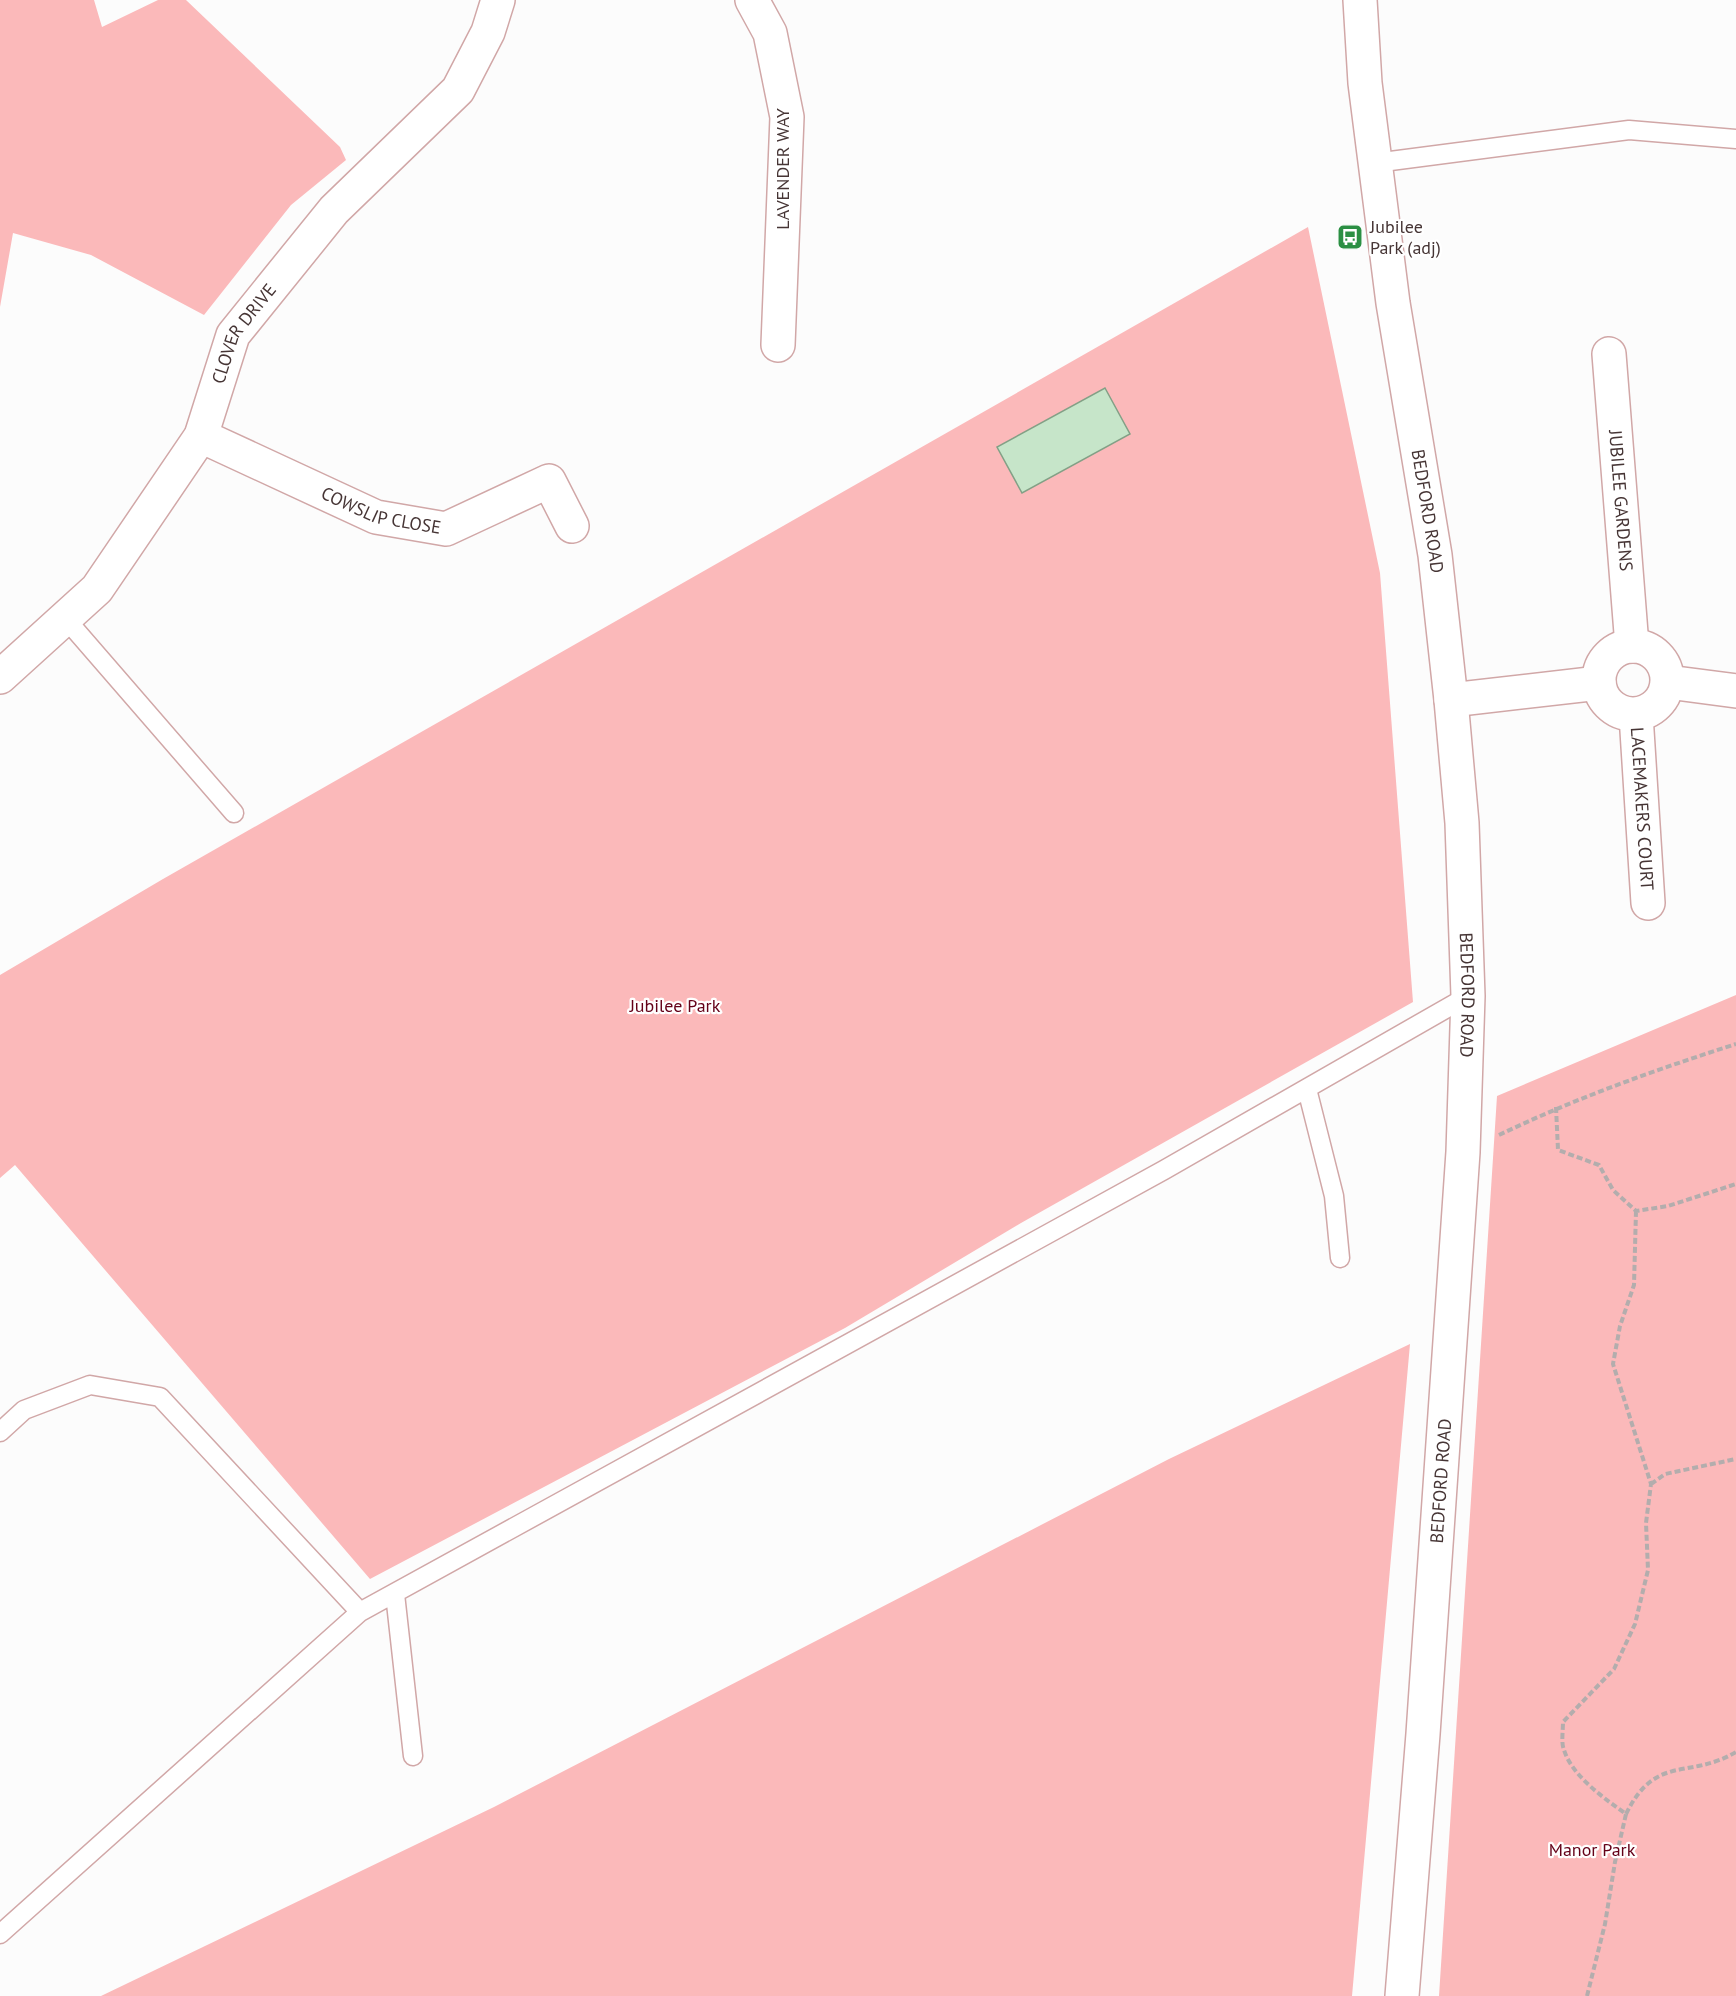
<svg xmlns="http://www.w3.org/2000/svg" width="1736" height="1996" viewBox="0 0 1736 1996" font-family="'PT Sans',sans-serif">
<rect width="100%" height="100%" fill="#fcfcfc"/>
<!-- green -->
<path fill="#fbb9ba" d="M0,0H94L102,27L158,0H186L340,147L346,160L291,205L204,315L91,255L13,233L0,307Z
M1308,227L1380,573L1413,1002L1021,1223L845,1328L370,1579L15,1165L0,1178V975L163,879Z
M1736,995V1996H1439L1497,1096Z
M1410,1344L1352,1996H101L494,1807L1169,1459Z"/>
<!-- building -->
<path fill="#c6e5c9" stroke="#83a086" stroke-width="1.5" d="M1105,388L1130,434L1022,493L997,447Z"/>
<g fill="none" stroke-linecap="round" stroke-linejoin="round">
<!-- service casing -->
<g stroke="#d1a7a7" stroke-width="21">
<path id="service" d="M1375,163L1629,130L1736,139
M65,618L234,813
M1307,1089L1334,1196L1340,1258
M0,1432L24,1410L90,1385L160,1397L360,1612
M395,1594L413,1756
M0,1934L360,1612L1164,1170L1468,996"/>
</g>
<!-- minor casing -->
<g stroke="#d1a7a7" stroke-width="36">
<g id="minor">
<path d="M752,0L770,33L787,117L778,345"/>
<path id="s1" d="M1609,354L1632,646"/>
<path id="s2" d="M201,436L376,517L446,529L549,481L572,526"/>
<circle cx="1633" cy="680" r="34"/>
<path id="s3" d="M0,677L97,589L201,436L233,335L334,210L458,90L488,32L498,0"/>
<path d="M1668,682L1736,691"/>
<path d="M1451,700L1599,683"/>
<path id="s4" d="M1636,715L1648,903"/>
</g>
</g>
<!-- primary casing -->
<g stroke="#d1a7a7" stroke-width="36">
<g id="primary">
<path id="s5" d="M1360,0L1365,83L1393,303L1435,555L1451,700L1462,823L1468,996L1463,1152L1423,1734L1402,1996"/>
</g>
</g>
<!-- path -->
<path stroke="#b3adad" stroke-width="4" stroke-dasharray="6 3" stroke-linecap="butt" d="M1556,1107L1558,1150L1599,1165L1613,1190L1636,1211L1668,1206L1736,1184
M1499,1135C1576,1098 1655,1070 1736,1044
M1651,1484L1665,1474L1736,1459
M1626,1814C1656,1753 1689,1780 1736,1752
M1587,1996L1605,1924L1615,1862L1626,1814C1605,1799 1572,1776 1564,1750C1561,1743 1563,1731 1563,1722L1614,1669L1635,1624L1648,1570L1646,1523L1651,1484L1613,1364L1620,1326L1634,1285L1636,1211"/>
<!-- service -->
<use href="#service" stroke="#fff" stroke-width="18"/>
<!-- minor -->
<use href="#minor" stroke="#fff" stroke-width="33"/>
<!-- primary -->
<use href="#primary" stroke="#fff" stroke-width="33"/>
</g>
<!-- icons -->
<defs>
<g id="bus-square" transform="scale(1.35)"><rect x="-9" y="-9" width="18" height="18" rx="4" fill="#2b8f43" stroke="#fff"/><path d="M-5-6H5V4H4V6H2V4H-2V6H-4V4H-5ZM-3.5-4V0h7V-4ZM-3.5 1.2v1.5H-2V1.2ZM2 1.2v1.5H3.5V1.2Z" fill="#fff"/></g>
</defs>
<g fill-rule="evenodd">
<use href="#bus-square" x="1350" y="237"/>
</g>
<g text-anchor="middle" stroke-width="4.5" stroke-linejoin="round" paint-order="stroke">
<!-- street labels -->
<g font-size="18" fill="#463535" stroke="#fff">
<text transform="translate(783 169) rotate(-90)" y="6">LAVENDER WAY</text>
<text dy="6" stroke="none"><textPath href="#s3" startOffset="428">CLOVER DRIVE</textPath></text>
<text dy="6" stroke="none"><textPath href="#s1" startOffset="147">JUBILEE GARDENS</textPath></text>
<text dy="6" stroke="none"><textPath href="#s2" startOffset="196">COWSLIP CLOSE</textPath></text>
<text dy="6" stroke="none"><textPath href="#s5" startOffset="516">BEDFORD ROAD</textPath></text>
<text dy="6" stroke="none"><textPath href="#s4" startOffset="94">LACEMAKERS COURT</textPath></text>
<text dy="6" stroke="none"><textPath href="#s5" startOffset="1002">BEDFORD ROAD</textPath></text>
<text transform="translate(1441 1481) rotate(-86)" y="6">BEDFORD ROAD</text>
</g>
<!-- poi labels -->
<g font-size="18" fill="#463535" stroke="#fff" text-anchor="start">
<text x="1370" y="233">Jubilee<tspan x="1370" dy="21">Park (adj)</tspan></text>
</g>
<!-- park labels -->
<g font-size="18" fill="#640118" stroke="#fff">
<text x="675" y="1012">Jubilee Park</text>
<text x="1592" y="1856">Manor Park</text>
</g>
</g>
</svg>
